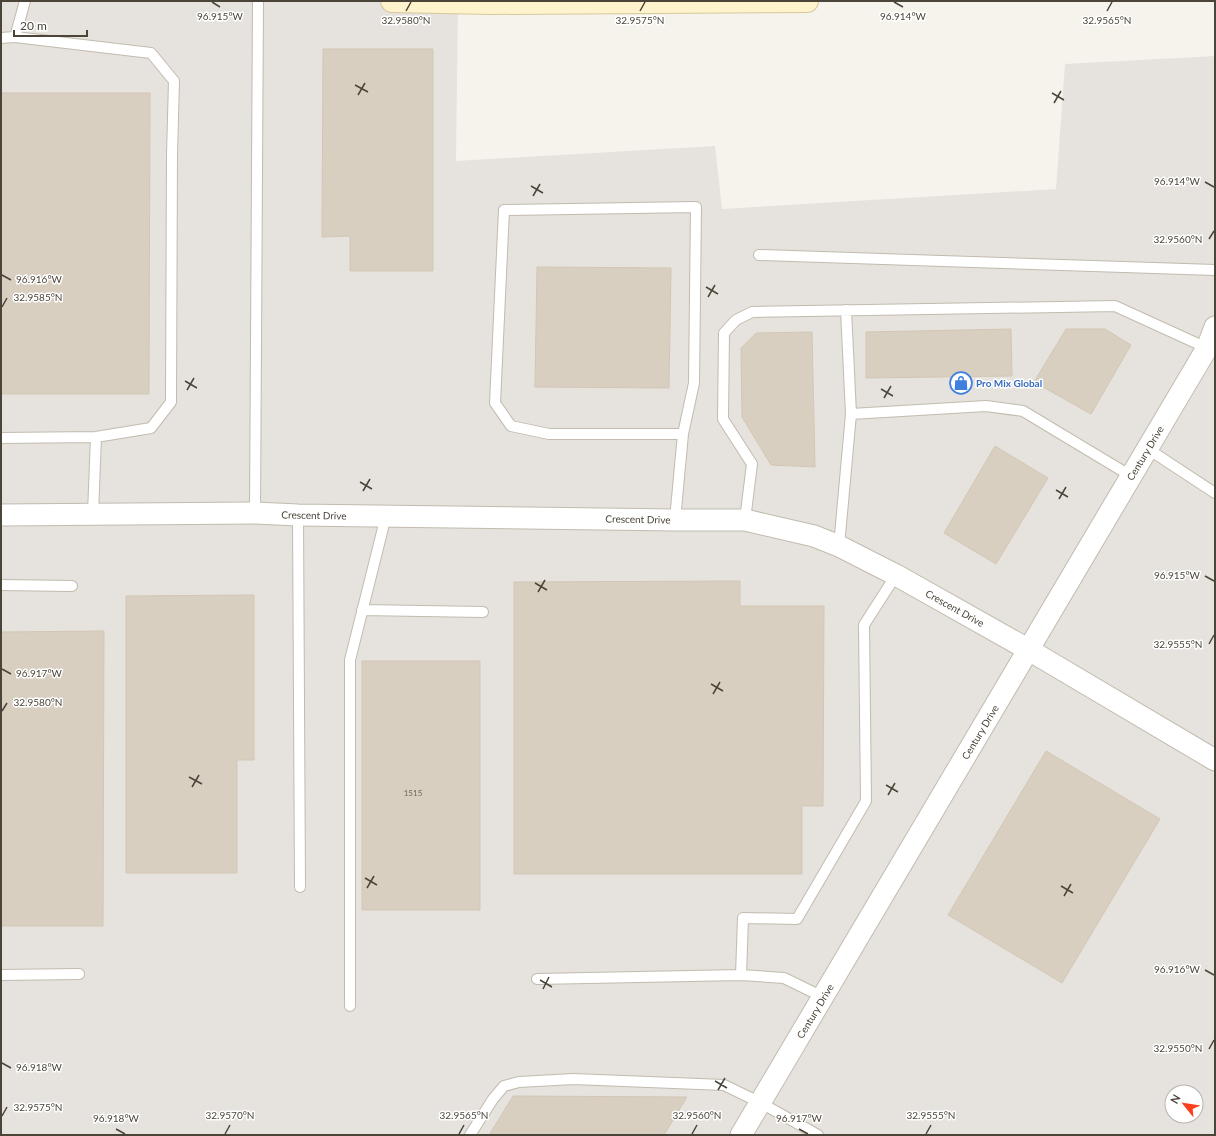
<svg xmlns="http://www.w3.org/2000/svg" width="1216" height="1136" viewBox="0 0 1216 1136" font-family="Lato,sans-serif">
<rect width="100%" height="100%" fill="#f6f3ec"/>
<!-- industrial -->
<path fill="#e6e2dd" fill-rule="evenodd" d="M1,1H458L456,161L715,146L722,209L1056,189L1065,64L1215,56V1135H1ZM1172,1092H1196V1116H1172Z"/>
<!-- building -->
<path fill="#d8cfc1" stroke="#d3c7b4" d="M323,49H433V271H350V236L322,237Z
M1,93H150L149,394H1Z
M537,267L671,268L669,388L535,387Z
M1011,329L1012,376L866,378V332Z
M1066,329H1105L1131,345L1091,414L1034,382Z
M812,332L815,467L771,465L742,417L741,348L756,333Z
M995,446L1048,478L996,564L944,533Z
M740,581V606H824L823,806H802V874H514V582Z
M254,595V760H237V873H126V596Z
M104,631L103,926H1V632Z
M362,661H480V910H362Z
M1046,751L1160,819L1062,983L948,915Z
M513,1096L687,1097L664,1135H489Z"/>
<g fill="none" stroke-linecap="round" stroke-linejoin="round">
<!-- lane casing -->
<g stroke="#c2bbae" stroke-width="12">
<path id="lane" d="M15,37L151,53L174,81L172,155L171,402L151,428L96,437
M1,38L15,37L25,1
M759,255L1215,270
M846,310L851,414
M1,438L96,437L93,514
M1148,449L1215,493
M255,513L258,1
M298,515L300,887
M675,520L683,434L694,383L696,207L504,210L495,403L511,426L549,434H683
M745,520L752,464L723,419L724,333L736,320L752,312L1115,306L1207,348
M839,546L851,414L986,406L1023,411L1131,476
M1,585L72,586
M362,610L483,612
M1,975L79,974
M537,979L741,975
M823,997L784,978L741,975L743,918L797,919L866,801L864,625L896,575
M350,1006V660L386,516
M470,1135L493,1099L504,1086L519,1082L573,1079L724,1085L761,1103L818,1135"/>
</g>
<!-- street casing -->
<g stroke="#c2bbae" stroke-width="23">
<path id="street" d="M1,515L255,513L298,515L675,520H745L814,536L839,546L896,575L1029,650L1215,760
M741,1135L1207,348L1215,327"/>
</g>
<!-- secondary casing -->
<g stroke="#d6c79b" stroke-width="24">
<path id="secondary" d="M392,1L490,3L807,1"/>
</g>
<!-- lane -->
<use href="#lane" stroke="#fff" stroke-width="10"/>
<!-- street -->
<use href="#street" stroke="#fff" stroke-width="21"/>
<!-- secondary -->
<use href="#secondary" stroke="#fff3cd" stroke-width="22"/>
</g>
<!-- ticks -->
<path fill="none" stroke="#4b4439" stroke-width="1.5" d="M212,2L220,7M894,2L903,7M406,11L411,2M640,11L645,2M1107,11L1112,2M355,85L368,92M1052,93L1064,100M358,95L365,83M1054,103L1061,91M1205,182L1214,187M531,186L543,193M533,196L540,184M1209,239L1214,231M2,275L11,280M706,287L718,294M708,297L715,285M2,307L7,298M185,381L197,388M881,389L893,396M187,390L194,378M884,398L891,386M360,482L372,489M1056,490L1068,497M363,491L370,479M1059,499L1066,487M1205,576L1214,581M535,583L547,590M538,592L545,580M1209,644L1214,635M2,669L11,674M711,684L723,691M713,694L720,682M2,711L7,703M189,777L202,784M886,785L898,792M192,787L199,775M888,795L895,783M365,878L377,885M1061,886L1073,893M367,888L374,876M1064,896L1071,884M1205,970L1214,975M540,980L552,987M543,989L549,977M1209,1049L1214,1040M2,1063L11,1068M715,1081L727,1088M718,1090L725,1078M2,1116L7,1107M116,1129L125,1134M799,1129L808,1134M225,1134L230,1125M459,1134L464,1125M692,1134L697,1125M926,1134L931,1125"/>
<!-- icons -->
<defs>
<g id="shop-ring" transform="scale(1.15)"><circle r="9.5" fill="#fff" stroke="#3f7fe0" stroke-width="1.5"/><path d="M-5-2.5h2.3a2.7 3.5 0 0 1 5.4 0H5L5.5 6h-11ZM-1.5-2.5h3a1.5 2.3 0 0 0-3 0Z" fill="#3f7fe0"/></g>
</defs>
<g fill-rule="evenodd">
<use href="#shop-ring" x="961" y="383"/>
</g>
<g text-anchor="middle" stroke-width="3" stroke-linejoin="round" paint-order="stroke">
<!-- number labels -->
<g font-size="8" fill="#6e675b">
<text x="413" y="796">1515</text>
</g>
<!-- shop labels -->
<g font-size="10" font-weight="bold" fill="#366cbe" stroke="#fff" text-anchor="start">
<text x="976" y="387">Pro Mix Global</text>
</g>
<!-- street labels -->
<g font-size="10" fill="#4b4439" stroke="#fff">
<text transform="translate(1145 453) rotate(-59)" y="4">Century Drive</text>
<text transform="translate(314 515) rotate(1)" y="4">Crescent Drive</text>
<text transform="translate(638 519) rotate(1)" y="4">Crescent Drive</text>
<text transform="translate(955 608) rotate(29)" y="4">Crescent Drive</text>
<text transform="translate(980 732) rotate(-59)" y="4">Century Drive</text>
<text transform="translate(815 1011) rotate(-59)" y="4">Century Drive</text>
</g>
</g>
<g font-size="10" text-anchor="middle" fill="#4b4439" stroke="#fff" stroke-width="3" stroke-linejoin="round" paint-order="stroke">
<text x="220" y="20">96.915°W</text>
<text x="903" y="20">96.914°W</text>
<text x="406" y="24">32.9580°N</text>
<text x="1107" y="24">32.9565°N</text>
<text x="640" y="24">32.9575°N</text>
<text x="1177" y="185">96.914°W</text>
<text x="1178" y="243">32.9560°N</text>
<text x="39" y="283">96.916°W</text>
<text x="38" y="301">32.9585°N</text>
<text x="1177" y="579">96.915°W</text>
<text x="1178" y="648">32.9555°N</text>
<text x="39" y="677">96.917°W</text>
<text x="38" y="706">32.9580°N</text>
<text x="1177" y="973">96.916°W</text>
<text x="1178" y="1052">32.9550°N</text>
<text x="39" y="1071">96.918°W</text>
<text x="38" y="1111">32.9575°N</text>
<text x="230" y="1119">32.9570°N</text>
<text x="464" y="1119">32.9565°N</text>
<text x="697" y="1119">32.9560°N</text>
<text x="931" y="1119">32.9555°N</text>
<text x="116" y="1122">96.918°W</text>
<text x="799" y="1122">96.917°W</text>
</g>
<!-- border -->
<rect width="1216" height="1136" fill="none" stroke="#4b4439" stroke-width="4"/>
<!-- north arrow -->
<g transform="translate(1184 1104) rotate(300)"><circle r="19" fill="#ffffff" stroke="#b7b4b0"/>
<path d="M0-3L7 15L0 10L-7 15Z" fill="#fc3f1d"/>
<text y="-6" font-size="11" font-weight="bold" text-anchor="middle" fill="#4b4439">N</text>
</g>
<!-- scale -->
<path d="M14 30v6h73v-6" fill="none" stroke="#4b4439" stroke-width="2"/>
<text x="20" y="30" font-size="12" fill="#4b4439" stroke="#ffffff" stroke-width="3" paint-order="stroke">20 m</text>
</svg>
